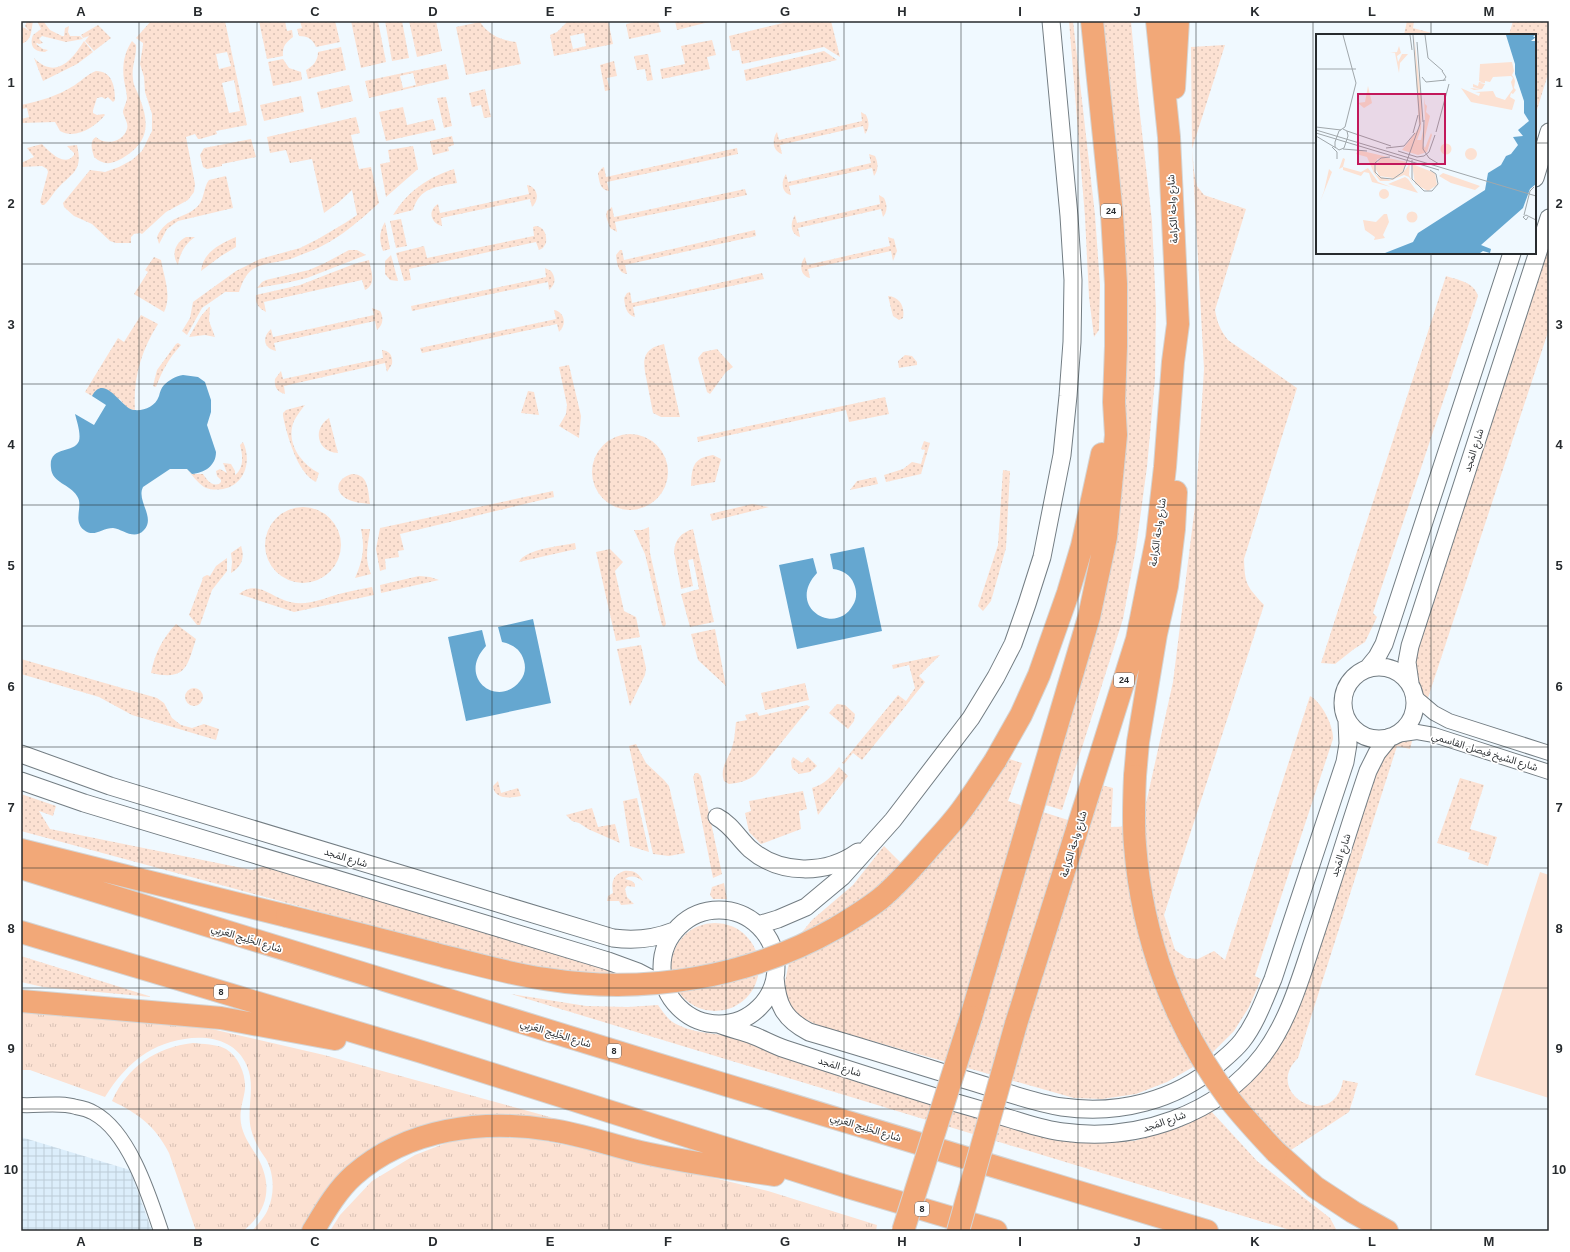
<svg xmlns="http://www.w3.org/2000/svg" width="1570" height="1252" viewBox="0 0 1570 1252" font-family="Arial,'Noto Sans Arabic',sans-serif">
<defs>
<pattern id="industrial-grid" width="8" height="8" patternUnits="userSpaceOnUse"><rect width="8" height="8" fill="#dceefb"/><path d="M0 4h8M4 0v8" fill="none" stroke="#bdccd7"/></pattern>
<pattern id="grass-dots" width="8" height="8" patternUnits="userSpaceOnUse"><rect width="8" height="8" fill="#fce1d2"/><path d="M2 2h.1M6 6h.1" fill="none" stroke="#d8c1b5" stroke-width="1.8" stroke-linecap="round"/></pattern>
<pattern id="park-tufts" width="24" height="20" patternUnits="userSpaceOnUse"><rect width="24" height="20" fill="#fce1d2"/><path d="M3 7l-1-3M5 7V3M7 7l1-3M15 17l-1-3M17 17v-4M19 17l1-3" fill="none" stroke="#d8c1b5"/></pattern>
</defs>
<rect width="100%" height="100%" fill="#f0f9ff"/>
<!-- industrial -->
<path fill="url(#industrial-grid)" d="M21,1137L130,1170L152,1231H21Z"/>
<!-- grass -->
<path fill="url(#grass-dots)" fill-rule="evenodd" d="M27,21H33C31,31 32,41 21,44V35L22,34L21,27L25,28L29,31L25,26Z
M37,21H43L50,30L62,36H64L65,28L69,26L68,32L70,36H80L83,39L66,42L42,36L39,39L43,43L39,44L37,43L36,44L43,49L48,50L45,52C34,52 29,46 33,35L41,29Z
M151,21H225L247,125L216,131L217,134L200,139H198L195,134L186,137L195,184L194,192L188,200L166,212L142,234L140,233L134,234L131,237V243H116L110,241L92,224L74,216L64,207L63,203L90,170L105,172L119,167L132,160L142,151L152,131V114L145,92L144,77L140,64L143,45V43L136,38ZM227,52L231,66L219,69L216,54ZM234,80L240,111L229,113L222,83Z
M259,21H285L287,31L292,30L293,37C286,42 282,47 283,56L267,59Z
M300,21H335L340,42L316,47C313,39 307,36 299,36L297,29L302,28Z
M351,21H378L386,62L361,68Z
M385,21H402L409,58L392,61Z
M409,21H436L442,51L417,57Z
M568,21H608L613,44L554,56L550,35L557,32ZM584,33L586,46L573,49L570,36Z
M640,21H658L661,32L629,39L626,24Z
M675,21H709V22L677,30Z
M791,21H831L840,57L824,47L742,64L739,50L732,51L729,36Z
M1069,21H1073L1074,30L1095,215L1100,285L1099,330L1094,337L1089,297L1085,217Z
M1101,21H1131L1137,88L1152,221L1156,308L1155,379L1147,467L1136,548L1123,619L1062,810L1039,803L1118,464Z
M1407,21H1414L1413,28L1439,35H1404Z
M1513,21H1549V71L1535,116V35H1509Z
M480,22C489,35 500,40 516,42L521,64L466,75L456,27Z
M98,25L111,38L94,51L85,41L89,36L83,38L81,35Z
M712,40L716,55L707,57L710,69L662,79L660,69L685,64L681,46Z
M84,41L93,52L77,64L43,81L34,58C56,80 72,60 84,41Z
M132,41L136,45C137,56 131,67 133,79C133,86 138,92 140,99C151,127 147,145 119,160C109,165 102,164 94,157C92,150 89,141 96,137C106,146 123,142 127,129C129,122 123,117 123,111C124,107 126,103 127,99C127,93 125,86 124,80C122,66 124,53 132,41Z
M1225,45L1192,149L1194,171L1197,186L1204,195L1246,209L1215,310C1217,322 1220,330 1228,340L1297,388L1244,559C1245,586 1247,586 1264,605L1164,915L1175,950L1187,958L1198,959L1214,951L1225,960L1310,696C1322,702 1334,727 1333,739L1255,976L1261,979L1249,1007L1234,1031L1205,1060L1167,1082L1136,1094L1102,1099L1074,1098L819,1026L797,1015L786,1000L785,982L793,943L812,920L853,885L884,846L916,878L1006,758L1022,763L1008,801L1087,826L1101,785L1113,788L1111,827L1141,826L1173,682L1196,498L1204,369L1192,149L1191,47Z
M341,47L346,70L308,79L306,70C313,66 318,61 318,52Z
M824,51L837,60L746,81L744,70Z
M648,54L653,80L647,81L645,69L637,70L634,56Z
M283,59L289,68L301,72L302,80L273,86L268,62Z
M614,61L617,76L607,78L610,90L605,91L600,65Z
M446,64L449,79L369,98L365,81ZM413,73L416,85L403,88L400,76Z
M96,71C112,71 115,86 115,100L113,102L108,97L105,99L102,97L97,98L93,110V113L97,115L104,114L105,115C96,126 76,140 60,131L55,122L21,123V119L29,117L27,108L21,109V105C40,101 58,96 75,85C82,80 88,74 96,71Z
M349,85L353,101L321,109L317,92Z
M485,89L491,117L484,118L481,105L472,107L469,93Z
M301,96L304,112L264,121L260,105Z
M446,97L452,126L444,128L437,98Z
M403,107L407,125L433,119L436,130L386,141L379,112Z
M861,112L866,115C869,121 870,128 865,134L863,126L780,145L782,154C772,151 772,139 777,132L779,140L862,121Z
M356,117L360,133L351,135L359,169L371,167L379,203C356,224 333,244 303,254C297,256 292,259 286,260C274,263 263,263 253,269C245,275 242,283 239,292H225L202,308L187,335L182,331L190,318L193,302L236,271L260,259L300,248L318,239L345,223L357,215L352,190L339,202L324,213L312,159L290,163L286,150L270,153L267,137Z
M452,136L454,145L448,147L449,151L433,155L430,141Z
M251,139L256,157L222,164V166L207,169L203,167L200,155L204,148Z
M42,144C49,151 64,168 74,155V153L67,146L77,145C83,171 73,172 58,188C53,193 50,200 44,205H42L40,202L48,172L47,169L42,166L21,167V163L34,157L27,148Z
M413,146L418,169L386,197L380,164L390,162L388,150Z
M737,148L738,154L607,182L609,191C600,190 599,181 598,173L602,168L604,167L606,177Z
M869,154L875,156C878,163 879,169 874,176L872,168L789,186L791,195C781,193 781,181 786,174L788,182L871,163Z
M454,169L457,183C436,187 420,187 413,210L393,215C408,191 427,178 454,169Z
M226,176L233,208L178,221L167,229L159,244L157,237C166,216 185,219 198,206C205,198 203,188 209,180Z
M527,185C538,187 540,200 532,207L530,199L441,218L442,226C431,223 427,211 438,204L440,213L529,194Z
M745,189L747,195L615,222L617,232L610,228L606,216L607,211L612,207L614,217Z
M879,195L884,198C887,204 888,211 883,217L881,209L798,228L800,237C790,234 790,223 795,215L797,223L880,204Z
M401,219L407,246L396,248L390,221Z
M385,222L390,249L383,251C379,240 379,232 385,222Z
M536,226C544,227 547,234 546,243L543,248L539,250L536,242L409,269L411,280L404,281L396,253L424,246L427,258L534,236L533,227Z
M755,230L756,236L625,265L627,274C618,273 617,264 616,255L620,250H622L624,260Z
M1549,236V329L1425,707C1409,703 1408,699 1405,683Z
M186,237H195C185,244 180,253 178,265C171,254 175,243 186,237Z
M236,237V247L221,256L201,271C203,252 220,244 236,237Z
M888,237L894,239L897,251L893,261L891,251L808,269L810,278C800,276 799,264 805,257L807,265L890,246Z
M349,250H357L366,255L307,278L286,283L257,288L262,282L266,280L309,270L325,263Z
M391,255L398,281L390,280L385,274V261Z
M154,257L161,260C164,277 172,296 164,312L134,294L148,272L145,270Z
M369,260C371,271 377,284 365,290L362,280L264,302L266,312C258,308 255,303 256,295L300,285L354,264Z
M545,268L551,271C556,278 556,284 549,290L548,282L412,311L411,306L546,277Z
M762,273L764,279L633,307L635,317C626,315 625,306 624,298L627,293L630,292L632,303Z
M1446,276C1458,280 1474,282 1478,296L1373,613L1377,617L1365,642L1354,649L1335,664L1321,663Z
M888,296C900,297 905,307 903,318L899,320L893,316Z
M209,307H210L209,321L215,337L205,335L189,337L201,316Z
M372,308L380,311C384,318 383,325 377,330L375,321L274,343L276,351C263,348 262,337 271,329L273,337L374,315Z
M554,310C565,312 567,325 559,332L557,324L422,353L420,348L556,319Z
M141,315L158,324C141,351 133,378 135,410C128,410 124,405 120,399L94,394L92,396L85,392L118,338L124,342Z
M178,343L181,345C169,358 162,371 156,387L153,386L157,370L176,344Z
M664,344L680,417H661L653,413C651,403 649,392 647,382C643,363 640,349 664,344Z
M717,349L733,367L726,372L710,394L707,392L698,358L703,352Z
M382,350C390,351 393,356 392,364L387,372L385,363L284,386L285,394C277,392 274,387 275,379L281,371L283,379L383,358Z
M905,355L912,356L917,362V365L899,368L898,361Z
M569,365L581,416L579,438L559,426L566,414L567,405L559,367Z
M528,391L534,392L539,415L521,413Z
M885,397L889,414L849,422L846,410L698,442L697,437Z
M305,405C301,410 297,415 294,421C285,442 301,464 319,473L316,482C297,473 287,435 283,416V413L286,410Z
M329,418L338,453C317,452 312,429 329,418Z
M592 472a38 38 0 1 1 76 0a38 38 0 1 1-76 0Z
M924,441L930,443L921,474L886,482L884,475L903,469L912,462L921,464L925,450L921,449Z
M243,442C252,461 245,485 223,489C216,490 210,490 204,487C197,482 192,475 187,469L192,474H203C207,480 211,486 219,484L221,482V480L217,476L216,471L220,469L227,473L223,463L231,464L235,471V475C244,468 243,456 240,445Z
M713,455L721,459L715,482L691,486C692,468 692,458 713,455Z
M1003,470L1010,471L1006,548L991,601L983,611L978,606L998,545Z
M352,474C369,474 368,491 370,504C362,503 355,503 347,499C333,491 337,478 352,474Z
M876,477L878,484L850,490L857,481Z
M553,491L554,497L400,534L404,550L398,551L399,557L385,559L386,569L380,571L376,549L380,528Z
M752,504L769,507L712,521L710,514Z
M265 545a38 38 0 1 1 76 0a38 38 0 1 1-76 0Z
M649,527L650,553L666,624L664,627L662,625L645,554L634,530H642Z
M361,529H370C368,545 364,559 371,574L355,578C363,560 365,548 361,529Z
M693,529L714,622L690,627L681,594L699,589L693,559L688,560L693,586L681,589L674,552C675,539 681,533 693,529Z
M575,543L576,549L519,562C525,549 561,546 575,543Z
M241,546C245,558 242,566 231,573L232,562L231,553Z
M610,549L623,562L615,571L624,611L636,617L640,637L616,641L596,552Z
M227,558V571L212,590L201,622L200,625H197L189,615L202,581L203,577L207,575L210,576L216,566Z
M419,576L430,577L439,580L381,593L380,585Z
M372,587L374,595L294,612L239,594C258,579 271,598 290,602C308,606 322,599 339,594C350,591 361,589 372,587Z
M176,624L196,639C187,667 186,681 151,673C155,653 162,639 176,624Z
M715,629L726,686L698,660L691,634Z
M641,645L646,668L645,675L630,706L617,649Z
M940,655L919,676L925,682L862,760L853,753L844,764L842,763L898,695L906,701L915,688L909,665L893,669L892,665Z
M21,659L157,698L164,703L172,718L181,725L192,728L204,724L219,729L216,740L132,715L99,697L21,674Z
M805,683L809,700L765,710L761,693Z
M185 697a9 9 0 1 1 18 0a9 9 0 1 1-18 0Z
M837,704L845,705L855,714L854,721L848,729L829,713Z
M807,705L810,707L756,774C748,781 739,783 729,784L724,781C719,767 730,757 733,744C735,737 735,729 736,722L747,720L745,715L757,712L759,716Z
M1408,736L1412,741L1410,749L1397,746L1298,1058C1261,1094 1334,1133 1343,1080L1358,1083L1349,1112L1291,1150L1271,1134L1234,1095L1255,1074L1374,766L1396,739Z
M636,744L646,763L664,780L669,786L685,853L669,856L653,854L629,746Z
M793,757L802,763L808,757L817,766L810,772L799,774L792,768L791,761Z
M839,767L848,776L818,815L812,788C825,784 831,777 839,767Z
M695,773H698L701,776L722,874L713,878L693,777Z
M1460,778L1484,785L1470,829L1497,837L1488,866L1468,859L1470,853L1437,843Z
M498,781L501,793L518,788L521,796C511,798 494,800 493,786Z
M803,791L807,809L799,811L801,829L761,844L749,832L745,813L751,811L749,801Z
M21,794L56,806L53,816L39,811L50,829L252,870L264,866L600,966L623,977L532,969L21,831Z
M637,798L649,852L630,846L623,801Z
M592,808L598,827L615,824L620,843L588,829L579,823L572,821L566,815Z
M624,871C633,870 639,873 643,881C637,877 631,874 625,879L632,881L635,884V887L627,886L625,889L627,897L634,904L621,905L619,901H607L608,896L613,893C611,882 613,875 624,871Z
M724,883L727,899H713L710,895L712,887Z
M671 967a44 44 0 1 1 88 0a44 44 0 1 1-88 0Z
M21,956L152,997L43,987L21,982Z
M511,994L586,1006L628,1007L658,1005C661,1009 664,1014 668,1018C679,1030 709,1034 725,1035L1032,1132L1089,1143L1134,1141L1183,1126L1211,1111L1257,1161L1330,1218L1337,1231H1293Z"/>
<!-- park -->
<path fill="url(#park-tufts)" d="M21,1011L190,1024L324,1055L717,1163L475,1117L321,1197L301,1231H252C258,1224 265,1217 268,1209C275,1194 274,1173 266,1159C259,1149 254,1141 251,1129C246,1109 256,1087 247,1066C231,1027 176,1034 146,1053C129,1064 116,1079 105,1097L30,1070H21Z
M193,1043C203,1044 216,1044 226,1049C239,1057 246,1075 245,1089C243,1104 238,1112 242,1128C245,1139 252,1148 258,1158C273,1186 268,1211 243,1231H196L169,1153C155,1126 139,1114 112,1101C127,1067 156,1047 193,1043Z
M496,1137L534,1139L618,1155L768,1191L877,1225L876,1231H330L340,1215L372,1181L415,1155L454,1140Z"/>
<!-- garden -->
<path fill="#fce1d2" d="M1540,872L1549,875V1098L1475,1075Z"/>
<!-- water -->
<path fill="#65a7d0" d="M183,375L198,377L205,382L211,400V412L207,425L216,452C216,466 204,473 192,474L187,469H170L143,487C136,501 156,517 144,530C134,541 123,529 113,528C102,528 94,538 84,530C72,520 84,506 77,496C70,484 52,483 51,468C48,445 74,454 79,441C81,433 77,422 75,414L94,425L106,405L92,396C105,372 122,410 134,410C144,411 155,407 159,396C160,392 161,388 164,385C169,380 176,376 183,375Z
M864,547L882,631L797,649L779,565L813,558L817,573C785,607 836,637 853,605C857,599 857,591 854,584C851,575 842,570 833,569L830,554Z
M533,619L551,703L466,721L448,637L482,630L486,646C456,678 498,709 520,681C525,675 526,668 524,661C521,649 512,644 502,642L498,627Z"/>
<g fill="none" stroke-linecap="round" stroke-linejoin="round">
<!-- minor casing -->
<g stroke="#737d83" stroke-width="16">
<path id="minor" d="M1415,697L1434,713L1449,721L1549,753
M1396,735L1417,732L1434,735L1549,772
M21,1105C38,1106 61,1102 76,1107C82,1108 89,1110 94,1113C129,1132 149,1195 161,1231"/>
</g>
<!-- tertiary casing -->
<g stroke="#737d83" stroke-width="19">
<path id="tertiary" d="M1535,178L1549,132
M1343 703a36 36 0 1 1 72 0a36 36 0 1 1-72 0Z
M1368,668L1377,657L1384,644L1512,253
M1410,683L1407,662L1410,646L1549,218
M21,754L110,786L613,938C635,941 654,939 674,931
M21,781L84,803L608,961L638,972L661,984
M717,817C732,825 738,838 750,849C780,875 826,875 858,852
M662 967a57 57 0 1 1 114 0a57 57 0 1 1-114 0Z
M758,925L778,919L806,907L842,877L893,820L971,718L996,677L1013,644L1027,604L1042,557L1062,455L1068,396L1072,342L1073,280L1069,216L1051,21
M775,977C777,1005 784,1019 809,1032C861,1047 912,1063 963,1079C995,1088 1029,1102 1062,1107C1118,1115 1175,1101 1218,1064C1226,1057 1235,1050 1242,1041C1256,1023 1264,1000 1273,979L1345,762L1348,744L1347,721
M718,1024C729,1028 740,1031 752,1035C763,1039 773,1045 785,1049C837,1066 890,1083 942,1099C965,1105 988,1112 1011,1119C1028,1124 1045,1130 1063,1132C1137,1142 1217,1115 1263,1055C1288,1022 1300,980 1313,941C1332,884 1349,827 1368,771L1377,753L1390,737"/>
</g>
<!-- trunk casing -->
<g stroke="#d4d5d5" stroke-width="24">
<path id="trunk" d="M1174,88L1178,21
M995,761L1021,715L1039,675L1068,593L1082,546L1102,454
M1135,776L1138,742L1156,634L1167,586L1174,529L1176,492
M21,850L287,916
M21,868L647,1061L1207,1231
M21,932L422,1052L848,1187L996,1231
M21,1001L221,1018L335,1039
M971,1017L1089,617L1106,537L1116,435L1114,402L1116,346V284L1112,215L1092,21
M1016,1024L1137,639L1157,538L1165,467L1173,362L1178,324L1169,137L1157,21
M1276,1152L1315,1187L1353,1212L1387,1231
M313,1231C325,1211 337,1190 354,1175C408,1128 483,1119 551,1130C581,1134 610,1145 640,1152C684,1162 729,1168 774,1175"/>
</g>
<!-- minor -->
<use href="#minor" stroke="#fff" stroke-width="14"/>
<!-- tertiary -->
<use href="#tertiary" stroke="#fff" stroke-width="17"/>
<!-- trunk -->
<use href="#trunk" stroke="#f2a878" stroke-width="22"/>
<!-- trunk-bridge casing -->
<g stroke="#d4d5d5" stroke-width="24" stroke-linecap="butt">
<path id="trunk-bridge" d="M1135,776C1134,799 1133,822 1135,845C1142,937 1174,1026 1230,1100C1244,1118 1260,1135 1276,1152
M287,916C339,929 391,942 443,956C476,964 510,974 545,979C644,995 748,978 836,928C851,919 866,910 880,899C896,886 911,869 925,853C937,839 950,826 961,811C973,795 984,777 995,761
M903,1231L971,1017
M958,1231L1016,1024"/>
</g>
<!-- trunk-bridge -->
<use href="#trunk-bridge" stroke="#f2a878" stroke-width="22"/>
</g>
<!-- grid -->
<path fill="none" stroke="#272b2e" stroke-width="1" stroke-opacity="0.55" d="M139,21V1231M257,21V1231M374,21V1231M492,21V1231M609,21V1231M726,21V1231M844,21V1231M961,21V1231M1078,21V1231M1196,21V1231M1313,21V1231M1431,21V35M21,143H1317M1535,143H1549M1431,253V1231M21,264H1549M21,384H1549M21,505H1549M21,626H1549M21,747H1549M21,868H1549M21,988H1549M21,1109H1549"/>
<g text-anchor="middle" stroke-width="3.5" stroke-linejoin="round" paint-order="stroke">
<!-- shield labels -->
<g fill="#fff" stroke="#686b6d" stroke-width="1">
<rect x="1101" y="204" width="20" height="14" rx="3"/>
<rect x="1114" y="673" width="20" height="14" rx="3"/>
<rect x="214" y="985" width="14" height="14" rx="3"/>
<rect x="607" y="1044" width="14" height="14" rx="3"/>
<rect x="915" y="1202" width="14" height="14" rx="3"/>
</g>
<g font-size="9" font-weight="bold" fill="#272b2e">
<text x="1111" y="214">24</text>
<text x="1124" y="683">24</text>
<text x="221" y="995">8</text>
<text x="614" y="1054">8</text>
<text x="922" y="1212">8</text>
</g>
<!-- street labels -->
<g font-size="10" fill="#272b2e" stroke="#fff">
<text transform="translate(1172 209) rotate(-93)" y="4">شارع واحة الكرامة</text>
<text transform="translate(1473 450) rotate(-72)" y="4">شارع المَجد</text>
<text transform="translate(1157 532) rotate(-82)" y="4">شارع واحة الكرامة</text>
<text transform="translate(1485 751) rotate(17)" y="4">شارع الشيخ فيصل القاسمي</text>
<text transform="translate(1073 844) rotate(-73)" y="4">شارع واحة الكرامة</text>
<text transform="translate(1340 855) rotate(-72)" y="4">شارع المَجد</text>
<text transform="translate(346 857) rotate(17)" y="4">شارع المَجد</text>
<text transform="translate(247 938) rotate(17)" y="4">شارع الخَلِيج العَربِي</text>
<text transform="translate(556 1033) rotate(17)" y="4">شارع الخَلِيج العَربِي</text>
<text transform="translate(840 1066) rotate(18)" y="4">شارع المَجد</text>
<text transform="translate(1164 1121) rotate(-19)" y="4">شارع المَجد</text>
<text transform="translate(866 1127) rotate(17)" y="4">شارع الخَلِيج العَربِي</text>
</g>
</g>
<!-- overview -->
<g transform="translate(1316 34)">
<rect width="220" height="220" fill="#f0f9ff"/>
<path d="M98,1L106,72L105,95L101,106H105L109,88L108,63L109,70L111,72L110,78L114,82L107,111L109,114L115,99L116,101L111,118L102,121L86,116L103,94ZM83,12L85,19L81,22L82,28L86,20H92L84,29L83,39L79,19H74L81,18ZM196,28L198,37L196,41L198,44L199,47L198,54L200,56L197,60L195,59L194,63L199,66L196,76L155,68L145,54L163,62L164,59L159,58L177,57L180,63L189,66L197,55L195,48L197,44L195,42L177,43L174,48L169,47V49H164L169,50L166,55L158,56L154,54L164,55L157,53V50L162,52L163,48L168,49L163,47L164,30ZM52,52L56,69L48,74L42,69L49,68ZM13,135L16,138L4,168L8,157Z" fill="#fce1d2"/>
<path d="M27,124L29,125L27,133L45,138L52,134L62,148L75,153L56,148L53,139L48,138L45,142L27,136V133L23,135ZM127,139L164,152L159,156L135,149L123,142Z" fill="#fce1d2"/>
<path d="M42,116L72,123L61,125L60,141L74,146L89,136L94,129L93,141L98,151L93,143L88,141L73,147H64L58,139L51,123L40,120ZM65,124H72L91,128L87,137L77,144L63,142L59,132ZM96,130L119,139L121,151L112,157L99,150ZM89,143L92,145L102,159L72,150Z" fill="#fce1d2"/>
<path d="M124.5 115a5.5 5.5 0 1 1 11 0a5.5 5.5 0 1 1-11 0ZM149 120a6 6 0 1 1 12 0a6 6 0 1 1-12 0ZM63 160a5 5 0 1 1 10 0a5 5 0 1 1-10 0ZM90.5 183a5.5 5.5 0 1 1 11 0a5.5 5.5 0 1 1-11 0ZM68,180H71L73,188L67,201L69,204L58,206L59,203L49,196L47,186L60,188Z" fill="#fce1d2"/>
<path d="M190,1H219L217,3H220L215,7H220V150L214,155L207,174L165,211L175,215L174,219L167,217L164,219H69L97,208L102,199L169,156L172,139L185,131L190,122L195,120L202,111L197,103L207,102L202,96L213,87L208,79V67L199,40V30Z" fill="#65a7d0"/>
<path fill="none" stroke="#a0a7ab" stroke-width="1" d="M94,1L96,16M109,1L112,24L127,37M101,8L107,88M0,35H40M126,37L130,43L127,47M106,43L110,48L130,46M108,86L107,115L113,124L123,130M0,93L25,96M27,95L31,97L32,102L28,114L23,116L19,113V108L23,97L29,93L40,49L27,1M0,96L220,162M31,97L75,112M120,98L133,50M0,99L123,136M97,99L102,81M0,102L20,114M16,113L21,118V125M70,114L88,112L99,99M27,115L51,117M82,117L101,123L108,122L113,118L119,101M74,123L65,124L59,129V138L65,144L77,145L87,138L104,90L97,1M96,126V145L108,157H116L122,150L120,140L114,136M208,181L214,157L218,153M212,183L210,186L207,183L210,181L220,186"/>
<path fill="#c2185b" fill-opacity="0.15" stroke="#c2185b" stroke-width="2" d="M42,60H129V130H42Z"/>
<rect width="220" height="220" fill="none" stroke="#272b2e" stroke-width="2"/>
</g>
<!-- border -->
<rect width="1570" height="1252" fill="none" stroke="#ffffff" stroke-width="44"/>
<rect x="22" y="22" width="1526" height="1208" fill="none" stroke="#272b2e" stroke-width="1.5"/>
<g font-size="13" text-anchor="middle" font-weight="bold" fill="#272b2e">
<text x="81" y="16">A</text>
<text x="198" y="16">B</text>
<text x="315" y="16">C</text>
<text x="433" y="16">D</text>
<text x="550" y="16">E</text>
<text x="668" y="16">F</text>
<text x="785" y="16">G</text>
<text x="902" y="16">H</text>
<text x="1020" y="16">I</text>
<text x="1137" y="16">J</text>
<text x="1255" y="16">K</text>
<text x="1372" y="16">L</text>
<text x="1489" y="16">M</text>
<text x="11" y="87">1</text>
<text x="1559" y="87">1</text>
<text x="11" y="208">2</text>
<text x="1559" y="208">2</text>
<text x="11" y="329">3</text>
<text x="1559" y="329">3</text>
<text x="11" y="449">4</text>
<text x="1559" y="449">4</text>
<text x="11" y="570">5</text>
<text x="1559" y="570">5</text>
<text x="11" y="691">6</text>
<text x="1559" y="691">6</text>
<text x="11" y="812">7</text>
<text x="1559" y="812">7</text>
<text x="11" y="933">8</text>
<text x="1559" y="933">8</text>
<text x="11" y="1053">9</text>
<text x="1559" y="1053">9</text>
<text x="11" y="1174">10</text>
<text x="1559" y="1174">10</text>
<text x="81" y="1246">A</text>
<text x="198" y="1246">B</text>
<text x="315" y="1246">C</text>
<text x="433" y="1246">D</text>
<text x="550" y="1246">E</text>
<text x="668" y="1246">F</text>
<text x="785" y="1246">G</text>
<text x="902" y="1246">H</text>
<text x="1020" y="1246">I</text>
<text x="1137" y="1246">J</text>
<text x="1255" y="1246">K</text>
<text x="1372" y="1246">L</text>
<text x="1489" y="1246">M</text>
</g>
</svg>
